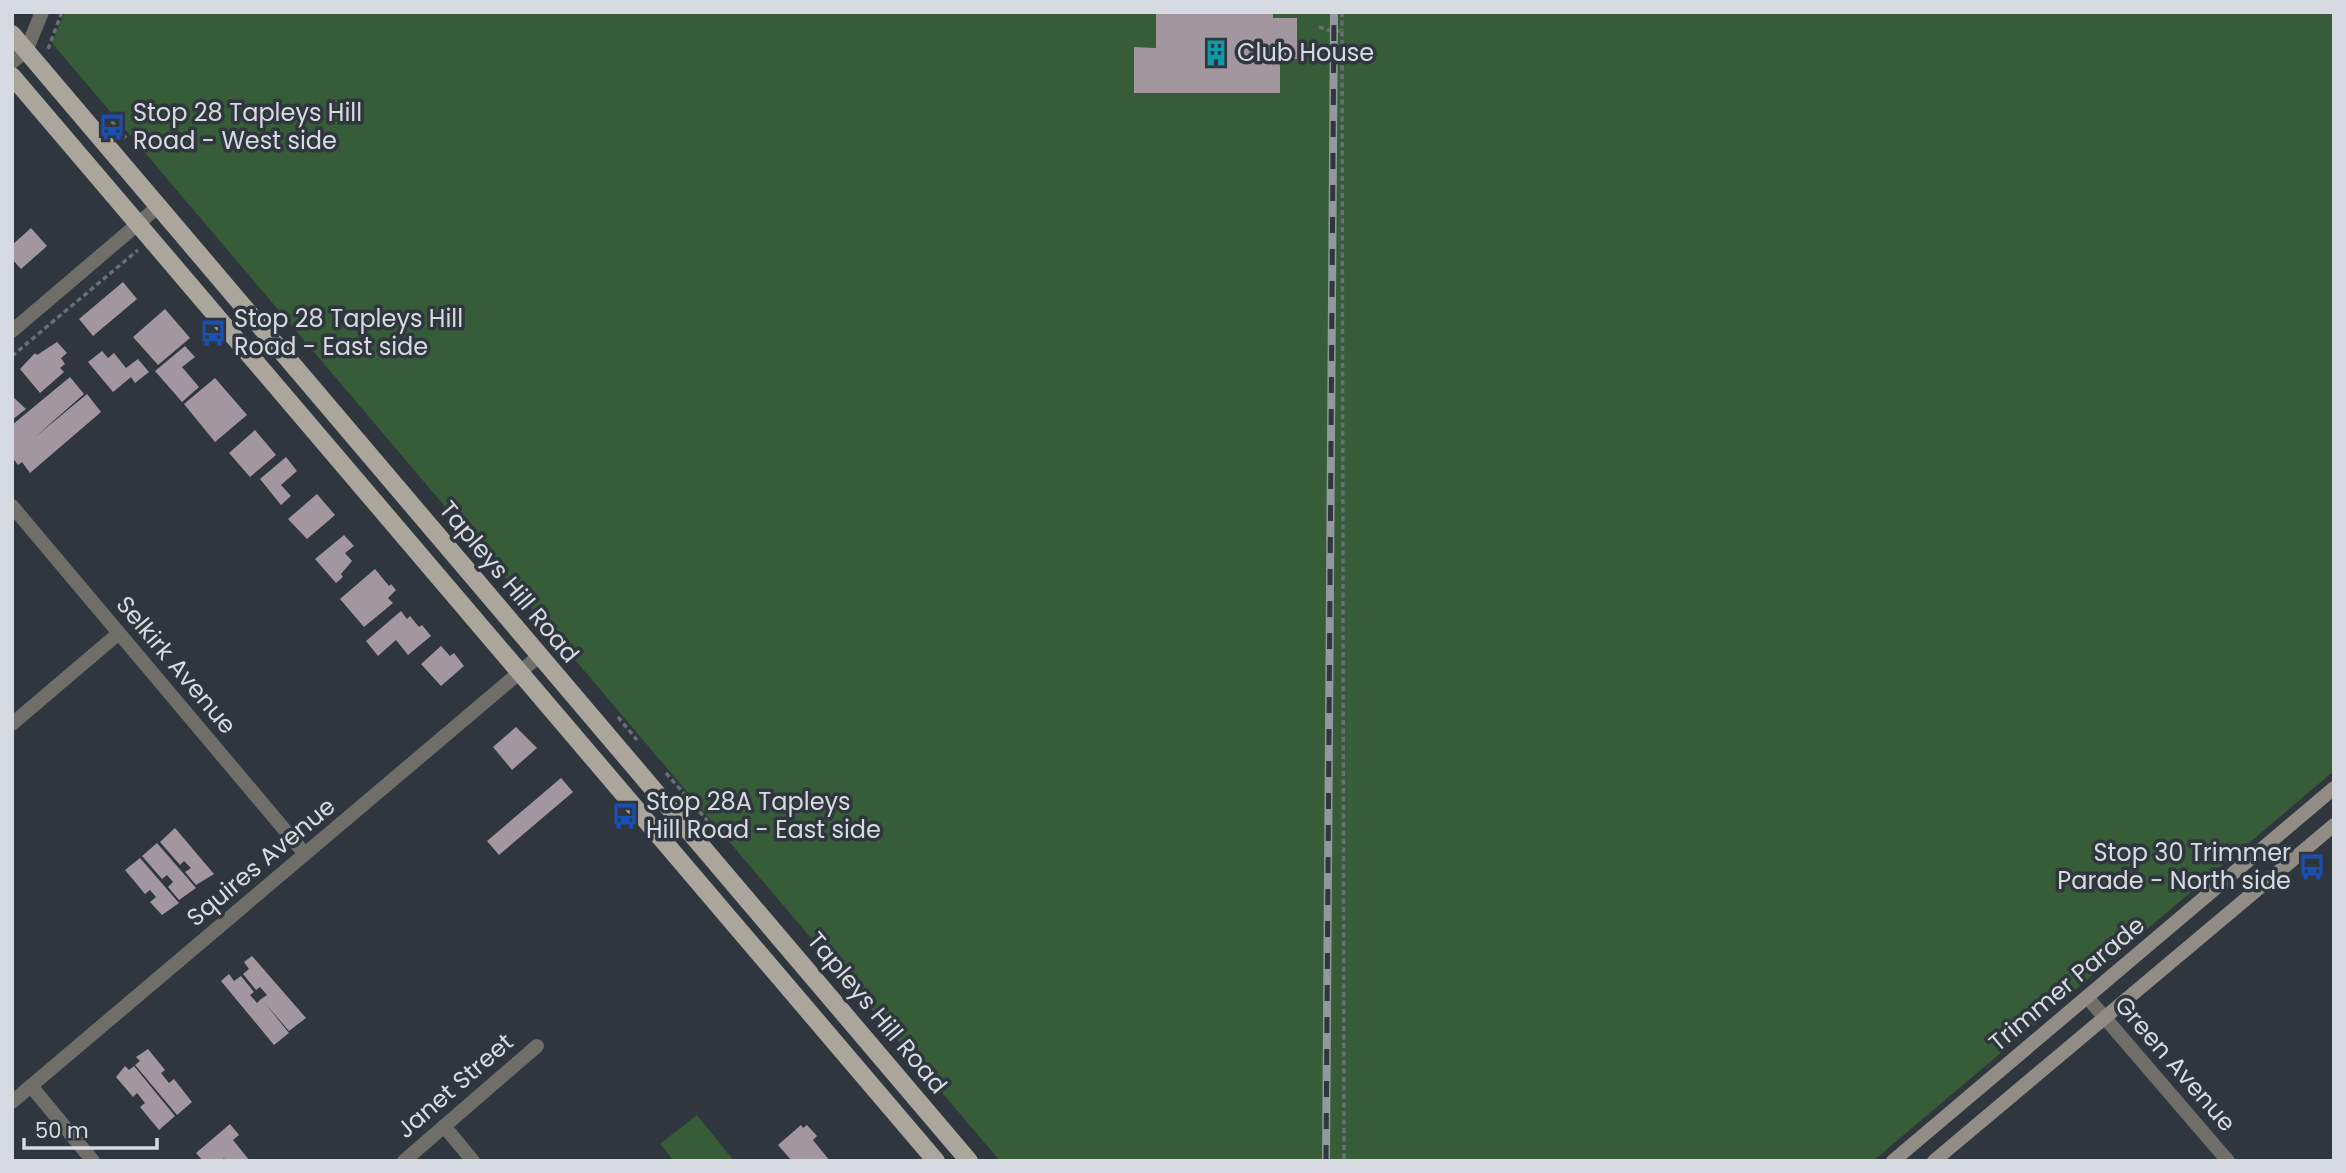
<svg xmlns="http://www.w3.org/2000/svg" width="2346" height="1173" viewBox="0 0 2346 1173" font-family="Poppins,sans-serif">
<rect width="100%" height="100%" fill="#2f363e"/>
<!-- green -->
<path fill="#375c38" d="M65,12H2334V771L1873,1161H1000L52,43Z
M697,1115L734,1161H674L660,1144Z"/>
<!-- building -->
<path fill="#a2979f" d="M1156,12H1273V18H1297V59H1280V93H1134V47L1156,48Z
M31,228L47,246L21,269L12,259V245Z
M123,282L137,299L93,336L79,319Z
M165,309L190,338L158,365L133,337Z
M57,342L67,353L61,358L65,364L60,368L64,372L40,393L20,369L35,353L37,355Z
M185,346L195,357L182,367L199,387L182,402L155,371Z
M102,351L108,358L114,353L126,368L138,359L149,372L135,383L131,377L113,392L88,362Z
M70,377L84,394L34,438L87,394L101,412L30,473L22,462L18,465L12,457V425Z
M215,378L247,415L215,442L184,404Z
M12,396L26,409L12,420Z
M255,430L276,455L250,477L229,453Z
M286,457L297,471L281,485L291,496L281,505L260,479Z
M317,494L335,515L307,539L288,519Z
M344,535L354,546L345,553L352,561L341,574L343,577L336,583L315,559Z
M375,569L389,586L391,584L396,590L388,598L393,603L364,627L340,599Z
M401,611L407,619L410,616L419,627L422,625L431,636L408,655L396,640L378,656L366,641Z
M441,646L450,656L454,653L464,666L441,686L421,664Z
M516,727L537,748L512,770L493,747Z
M561,778L573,792L499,855L487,841Z
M175,828L214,874L196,885L185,872L191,868L184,861L180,865L160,842Z
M157,843L196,888L179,900L168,887L173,882L167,875L162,879L142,856Z
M140,858L179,903L162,915L150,902L156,897L150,890L145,894L125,870Z
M252,956L306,1018L289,1031L264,1002L289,1033L274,1045L221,981L229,974L234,981L241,976L254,992L250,995L257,1003L261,999L267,995L260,987L256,990L243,974L249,969L244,962Z
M148,1049L165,1070L161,1073L169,1083L174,1079L192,1102L177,1115L135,1065L140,1061L136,1057Z
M125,1066L129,1070L134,1066L175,1116L159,1130L140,1107L145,1103L137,1093L133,1097L116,1077Z
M230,1124L239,1135L233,1140L250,1161H226L224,1158L221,1161H203L196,1153Z
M801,1125L803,1128L807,1125L817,1136L813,1140L830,1161H792L778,1145Z"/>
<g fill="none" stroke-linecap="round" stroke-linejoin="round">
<!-- path -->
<path stroke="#696f77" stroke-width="3.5" stroke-dasharray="5 3.5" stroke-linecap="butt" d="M1342,12V30
M1319,27L1334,32L1342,30L1344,1161
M48,49L62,12
M106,115L126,138
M12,356L138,250
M618,717L637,740
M666,773L706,819L714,832"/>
<!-- minor -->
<path stroke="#706e69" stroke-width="14" d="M12,62L26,51L42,12
M12,331L160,205
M12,506L305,854
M12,724L119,633
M2087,997L2228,1161
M31,1086L93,1161
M12,1102L539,656
M444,1126L473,1161
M404,1161L537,1046"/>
<!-- secondary -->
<path stroke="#918d86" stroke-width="14" d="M1893,1161L2334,788
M1934,1161L2334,825"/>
<!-- primary -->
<path stroke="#aba69c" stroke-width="18" d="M12,34L969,1161
M12,76L936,1161"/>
<!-- rail casing -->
<g stroke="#93989f" stroke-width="8">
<path id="rail" d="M1326,1161L1334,12"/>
</g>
<!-- rail -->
<use href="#rail" stroke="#2f363e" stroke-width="5" stroke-dasharray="16" stroke-linecap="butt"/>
</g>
<!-- icons -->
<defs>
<g id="building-bare" transform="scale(2.1)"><path d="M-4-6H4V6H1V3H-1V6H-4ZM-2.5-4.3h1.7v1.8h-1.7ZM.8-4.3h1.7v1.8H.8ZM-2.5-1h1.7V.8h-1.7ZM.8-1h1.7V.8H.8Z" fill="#0f9aa8" stroke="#2f363e" stroke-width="2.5" paint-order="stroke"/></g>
<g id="bus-bare" transform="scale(2.1)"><path d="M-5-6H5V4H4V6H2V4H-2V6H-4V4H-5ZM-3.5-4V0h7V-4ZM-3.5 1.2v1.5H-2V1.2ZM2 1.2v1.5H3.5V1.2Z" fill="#1a4fb4" stroke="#2f363e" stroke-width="2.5" paint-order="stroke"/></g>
</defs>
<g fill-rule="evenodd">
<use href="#building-bare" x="1216" y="53"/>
<use href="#bus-bare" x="112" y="127"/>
<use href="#bus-bare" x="213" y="333"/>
<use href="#bus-bare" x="625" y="816"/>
<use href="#bus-bare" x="2312" y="867"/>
</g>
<g text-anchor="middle" stroke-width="7" stroke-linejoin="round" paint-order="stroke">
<!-- poi labels -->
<g font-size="24" fill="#d7dbe1" stroke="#2f363e" text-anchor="start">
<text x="1237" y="61">Club House</text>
<text x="133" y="121">Stop 28 Tapleys Hill<tspan x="133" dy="28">Road - West side</tspan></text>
<text x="234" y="327">Stop 28 Tapleys Hill<tspan x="234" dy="28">Road - East side</tspan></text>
<text x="646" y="810">Stop 28A Tapleys<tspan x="646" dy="28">Hill Road - East side</tspan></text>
<text x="2291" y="861" text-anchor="end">Stop 30 Trimmer<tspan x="2291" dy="28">Parade - North side</tspan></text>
</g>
<!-- street labels -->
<g font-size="24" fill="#d7dbe1" stroke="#2f363e">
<text transform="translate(509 582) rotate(50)" y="8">Tapleys Hill Road</text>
<text transform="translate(176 665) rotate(50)" y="8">Selkirk Avenue</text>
<text transform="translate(261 862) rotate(-40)" y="8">Squires Avenue</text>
<text transform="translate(2067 984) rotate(-40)" y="8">Trimmer Parade</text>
<text transform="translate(877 1013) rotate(50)" y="8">Tapleys Hill Road</text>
<text transform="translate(2175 1064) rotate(49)" y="8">Green Avenue</text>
<text transform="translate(455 1086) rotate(-41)" y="8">Janet Street</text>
</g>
</g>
<!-- border -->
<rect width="2346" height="1173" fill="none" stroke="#d7dbe1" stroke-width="28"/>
<!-- scale -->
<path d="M24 1138v10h133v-10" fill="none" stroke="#d7dbe1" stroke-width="3.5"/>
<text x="35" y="1138" font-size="21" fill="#d7dbe1" stroke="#2f363e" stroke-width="5" paint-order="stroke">50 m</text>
</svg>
